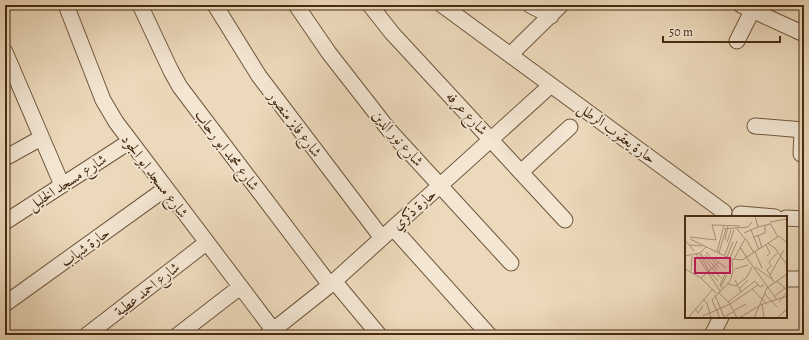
<svg xmlns="http://www.w3.org/2000/svg" width="809" height="340" viewBox="0 0 809 340" font-family="Alegreya,Amiri,serif">
<rect width="100%" height="100%" fill="#ecd9bb"/>
<filter id="stains"><feTurbulence type="fractalNoise" baseFrequency=".005" numOctaves="4"/><feColorMatrix values="0 0 0 0 .2 0 0 0 0 .09 0 0 0 0 .02 0 0 0 .5 -.17"/></filter>
<radialGradient id="worn" r=".72"><stop offset=".6" stop-color="#630" stop-opacity="0"/><stop offset="1" stop-color="#630" stop-opacity=".3"/></radialGradient>
<g fill="none" stroke-linecap="round" stroke-linejoin="round">
<!-- minor casing -->
<g stroke="#70563c" stroke-width="17">
<path id="minor" d="M66,5L103,100L116,122L277,335
M140,5L171,71L180,87L330,285
M215,5L259,76L382,238
M296,5L329,53L389,130L511,263
M370,5L392,33L565,220
M442,5L724,212
M530,5L551,16
M741,5L804,34
M737,41L755,5
M5,52L62,185
M510,55L561,5
M755,126L804,130
M801,154L802,130
M5,158L41,138
M521,172L570,127
M740,214L775,217
M786,218L804,219
M5,222L129,142
M393,228L489,335
M786,279H804
M334,281L379,335
M5,304L165,189
M87,335L206,243
M178,335L240,287
M267,335L330,285L382,238L551,85
M712,335L721,317"/>
</g>
<!-- minor -->
<use href="#minor" stroke="#f3e6d3" stroke-width="15"/>
</g>
<g text-anchor="middle" stroke-width="3.5" stroke-linejoin="round" paint-order="stroke">
<!-- street labels -->
<g font-size="15" fill="#462b11" stroke="#f3e6d3">
<text transform="translate(467 113) rotate(47)" y="5">شارع عرفه</text>
<text transform="translate(295 124) rotate(53)" y="5">شارع فايز منصور</text>
<text transform="translate(617 133) rotate(36)" y="5">حارة يعقوب الرطل</text>
<text transform="translate(398 138) rotate(49)" y="5">شارع نور الدين</text>
<text transform="translate(227 150) rotate(53)" y="5">شارع محمد ابو رحاب</text>
<text transform="translate(155 176) rotate(53)" y="5">شارع مسجد ابو الجود</text>
<text transform="translate(67 182) rotate(-33)" y="5">شارع مسجد الخليل</text>
<text transform="translate(414 209) rotate(-42)" y="5">حارة ذكري</text>
<text transform="translate(85 247) rotate(-36)" y="5">حارة شهاب</text>
<text transform="translate(147 289) rotate(-38)" y="5">شارع احمد عطية</text>
</g>
</g>
<!-- overview -->
<g transform="translate(685 216)">
<rect width="102" height="102" fill="#ecd9bb"/>
<path fill="none" stroke="#aa9377" stroke-width="1" d="M70,0L73,11L85,8M85,6L102,3M85,7L93,21M28,9L55,10M39,13L63,11L67,6M52,13L60,23M66,14L74,34M59,17L73,11M73,19L77,32M5,21L31,24L27,8M69,21L80,17V9M5,23L46,43L57,44L94,20L102,27M61,23L69,37M0,24L9,35M40,24L43,9M42,26L46,14M82,27L90,32L102,49M5,29L17,30M81,29L85,37L82,40M55,31L62,42M21,36L34,52M32,36L39,9M70,36L77,52M14,37L24,55M34,37L41,13M11,38L35,75M16,38L27,53M20,39L32,54M40,39L49,14M0,40L15,37L21,31M27,41L41,52M42,41L48,26M45,42L52,25M62,42L92,84M49,43L60,23M70,51L87,63M27,52L36,62M0,53L16,62L31,77M50,53L63,49M6,55L7,40M24,55L33,65M85,59L99,34M16,62L34,46M50,64L56,76M92,65L102,74M89,66L82,54L86,50L84,46L92,37M43,68L51,70L62,61L67,51M36,70L42,59M38,73L35,69L41,56M54,73L63,64M67,73L81,87M33,76L45,88L52,102M80,78L92,91M30,79L39,101M89,81L100,72M18,83L22,87L26,102M43,86L70,65L75,71L79,69M94,86L102,76M45,88L73,69M77,88L79,102M75,89L102,80M11,94L13,97L18,90M48,95L61,88M18,100L45,88M3,102L28,73M35,102L27,84L45,65L48,56L47,43M37,102L48,96M54,102L74,90M69,102L82,72L102,58M92,102L102,93"/>
<path fill="#c2185b" fill-opacity="0.15" stroke="#c2185b" stroke-width="2" d="M10,42H45V57H10Z"/>
<rect width="102" height="102" fill="none" stroke="#462b11" stroke-width="2"/>
</g>
<!-- margin -->
<rect width="809" height="340" fill="none" stroke="#ecd9bb" stroke-width="20"/>
<rect x="6" y="6" width="797" height="328" fill="none" stroke="#462b11" stroke-width="2"/>
<rect x="10" y="10" width="789" height="320" fill="none" stroke="#462b11"/>
<!-- scale -->
<path d="M663 36v6h117v-6" fill="none" stroke="#462b11" stroke-width="2"/>
<text x="669" y="36" font-size="12" fill="#462b11" stroke="#f3e6d3" stroke-width="3" paint-order="stroke">50 m</text>
<rect width="100%" height="100%" filter="url(#stains)"/>
<rect width="100%" height="100%" fill="url(#worn)"/>
</svg>
